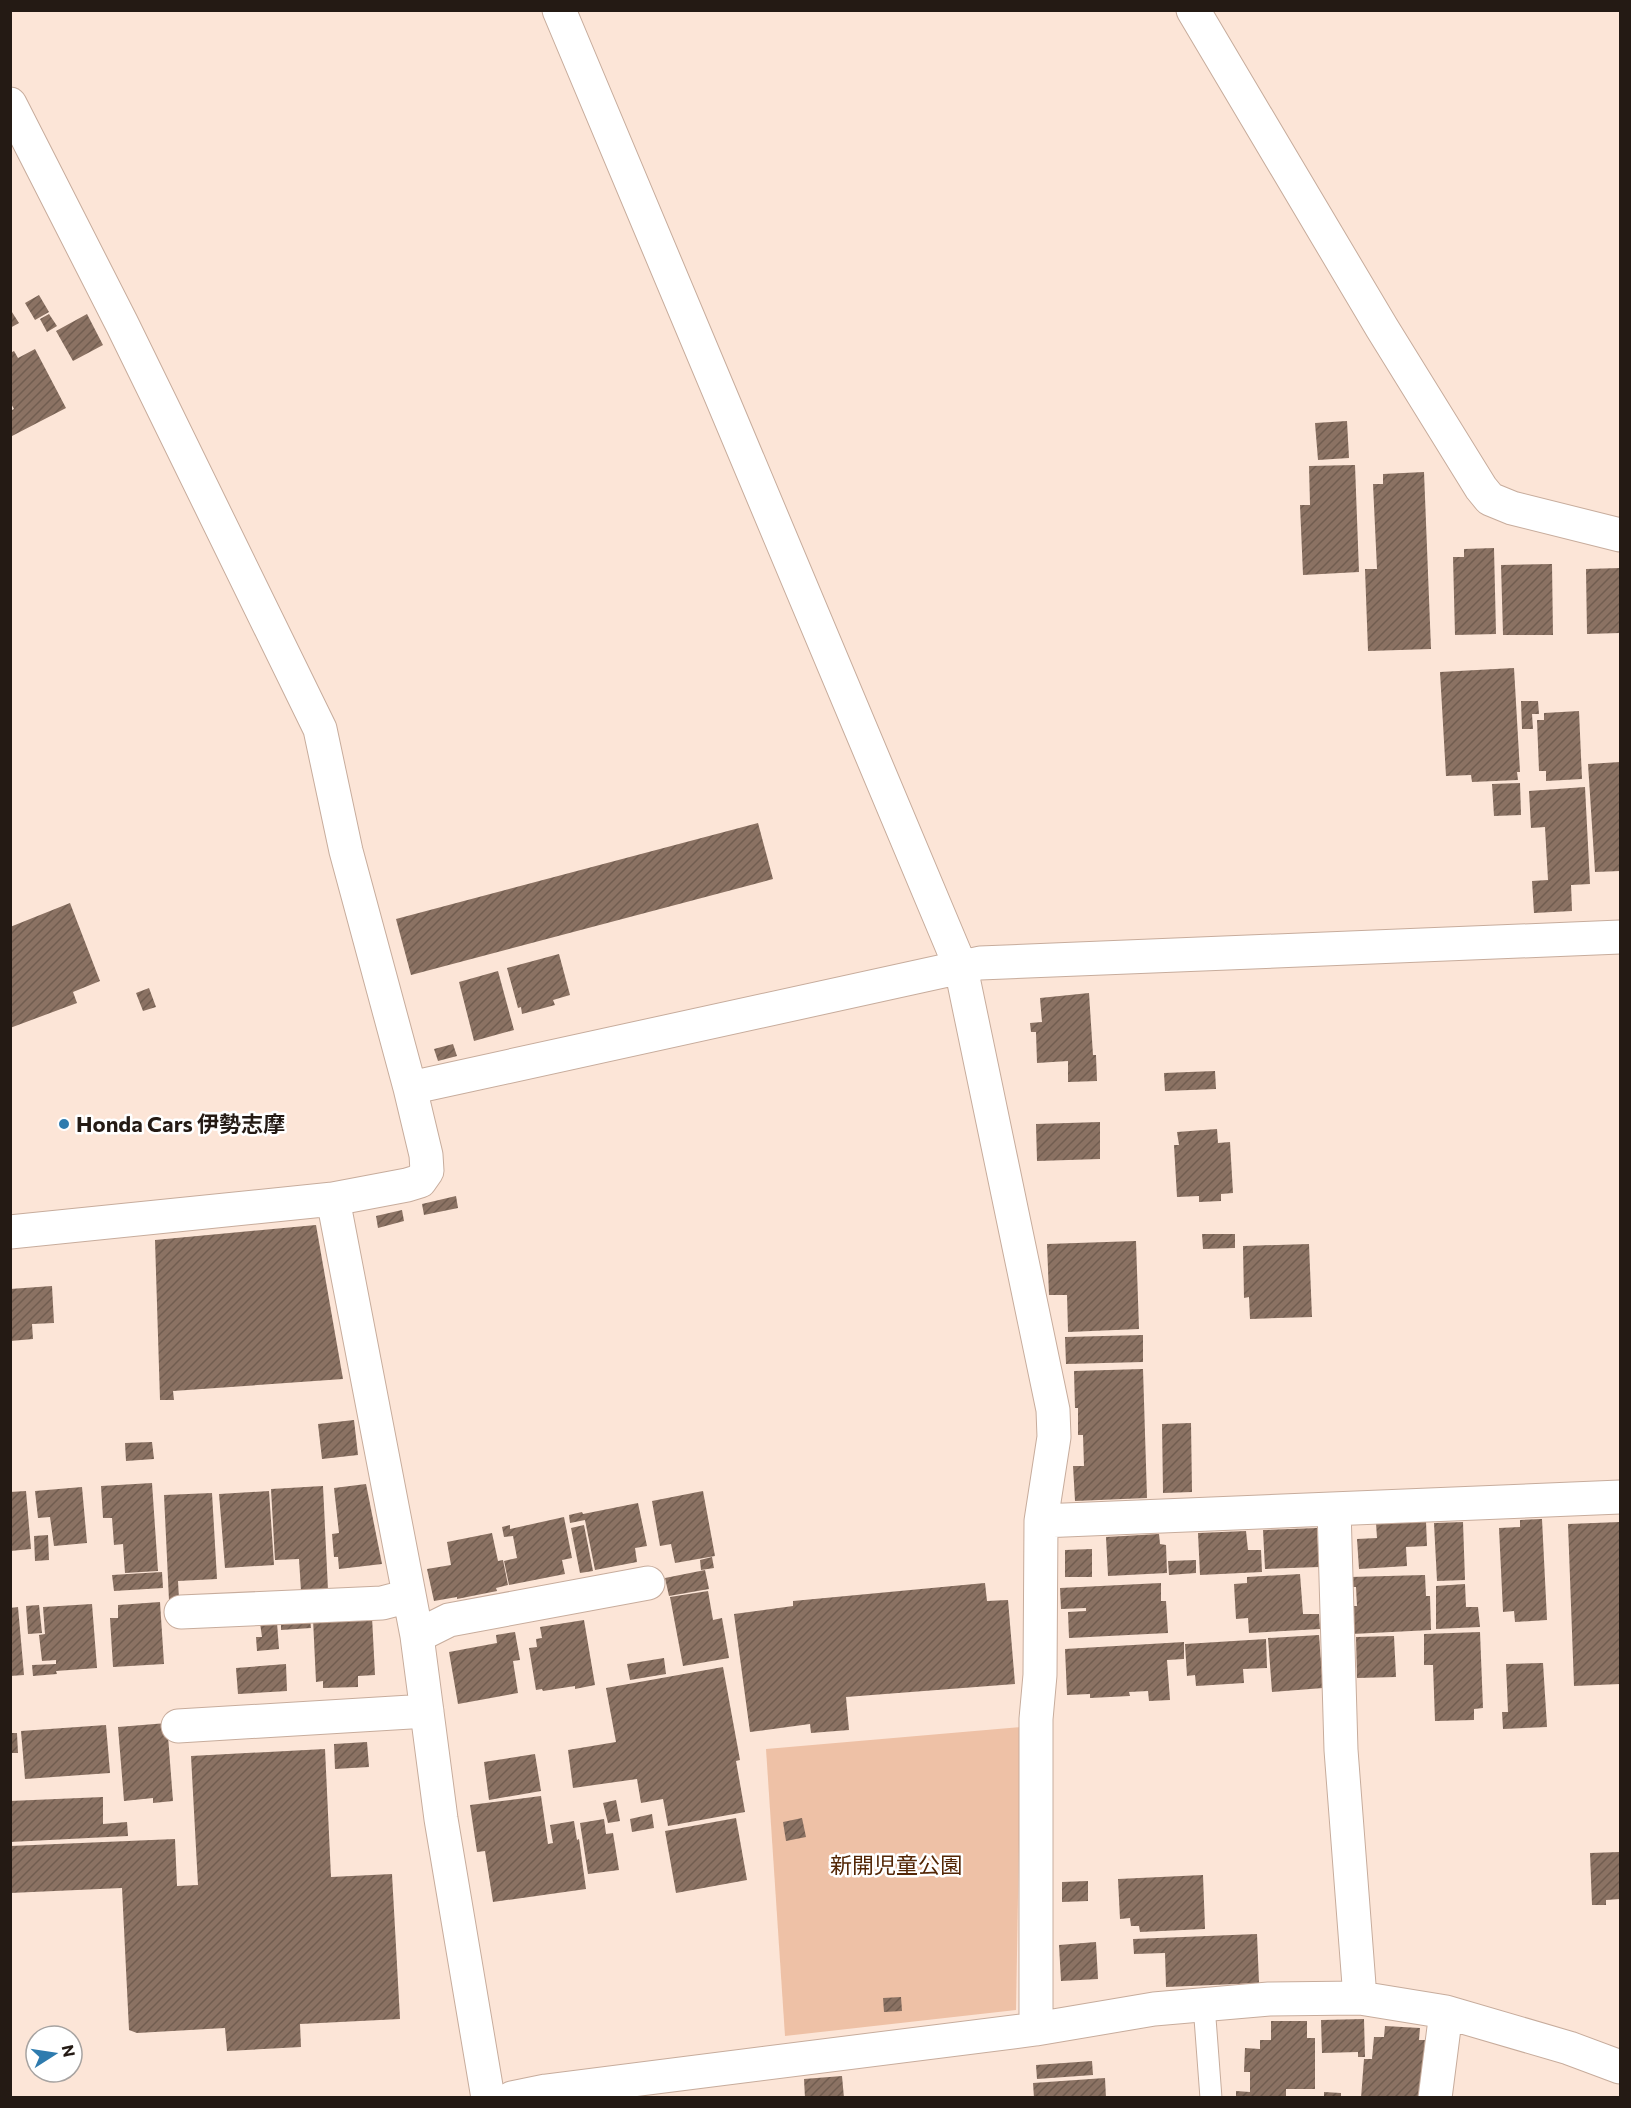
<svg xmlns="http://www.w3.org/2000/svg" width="1631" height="2108" viewBox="0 0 1631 2108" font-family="Commissioner,'Noto Sans JP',sans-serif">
<defs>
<pattern id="building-hatch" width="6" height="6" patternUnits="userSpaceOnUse" patternTransform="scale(1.5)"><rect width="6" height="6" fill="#8b7263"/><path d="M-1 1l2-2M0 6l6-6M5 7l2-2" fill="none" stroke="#715d50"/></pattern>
</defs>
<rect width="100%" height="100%" fill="#fce5d7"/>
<!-- park -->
<path fill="#eec1a6" d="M1021,1727L1016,2010L785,2036L766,1749Z"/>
<!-- building -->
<path fill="url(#building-hatch)" d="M39,295L49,312L35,320L25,303Z
M10,309L19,323L10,328Z
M49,314L57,326L47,332L40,319Z
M87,314L103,345L73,361L56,331Z
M35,349L66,408L12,436L10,411L14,409L10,402V353L14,351L18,358Z
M1347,421L1349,458L1318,460L1315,423Z
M1355,465L1359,572L1303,575L1300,505H1310L1309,466Z
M1424,472L1431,649L1368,651L1365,569H1377L1373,484H1383V474Z
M1494,548L1496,634L1455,635L1453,557H1464V549Z
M1552,564L1553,635H1503L1501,565Z
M1620,568V633L1587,634L1586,569Z
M1514,668L1520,772H1517L1518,780L1472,782L1471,775L1446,776L1440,672Z
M1521,701H1538L1539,714H1532L1533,729H1522Z
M1579,711L1582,779L1546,781V771H1539L1537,720H1544V713Z
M1620,762V871L1595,872L1588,764Z
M1520,783L1521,815L1494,816L1492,784Z
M1585,787L1590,884L1571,885L1572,911L1534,913L1532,881L1548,880L1545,827L1531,828L1529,791Z
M758,823L773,879L411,975L396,919Z
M70,903L100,981L73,992L77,1003L10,1028V927Z
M559,954L570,995L553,1000L555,1005L522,1014L521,1007L518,1008L507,968Z
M498,971L514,1030L474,1041L459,982Z
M149,988L156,1007L143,1011L136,993Z
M1089,993L1093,1055H1096L1097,1081L1068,1082V1061L1037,1063L1036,1032H1031L1030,1023L1042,1022L1040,998Z
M453,1044L457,1056L438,1061L434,1049Z
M1215,1071L1216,1089L1165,1091L1164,1073Z
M1100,1122V1159L1037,1161L1036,1124Z
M1217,1129L1218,1143L1230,1142L1233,1193L1221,1194V1201L1199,1202V1196L1177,1197L1174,1145H1179L1177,1132Z
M456,1196L458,1208L424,1215L422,1204Z
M402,1210L404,1221L378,1228L376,1216Z
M316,1225L343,1379L173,1391L174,1400H160L155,1240Z
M1202,1234H1235V1248L1203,1249Z
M1136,1241L1139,1329L1068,1332L1067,1295H1049L1047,1244Z
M1309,1244L1312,1317L1250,1319L1249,1297L1244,1298L1243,1246Z
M52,1286L54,1323L32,1324L33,1339L10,1341V1289Z
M1143,1335V1362L1066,1364L1065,1337Z
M1143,1369L1147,1498L1075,1501L1073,1466H1084L1083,1435H1078V1408H1075L1074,1371Z
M354,1420L358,1455L322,1459L318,1424Z
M1191,1423L1192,1492L1163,1493L1162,1424Z
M152,1442L154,1459L126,1461L125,1443Z
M152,1483L158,1571L125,1573L123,1544L114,1545L112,1518H103L101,1486Z
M366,1484L382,1564L339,1569L338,1557H334L332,1534L339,1533L334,1488Z
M323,1486L328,1590L301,1591L299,1559L275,1560L271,1489Z
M82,1487L87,1543L54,1546L50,1517L38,1518L35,1491Z
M26,1491L31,1549L10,1551V1492Z
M269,1491L274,1565L225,1568L219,1494Z
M703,1491L715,1556L675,1563L671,1544L660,1546L652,1501Z
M212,1493L217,1579L178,1581L179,1599L169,1600L164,1495Z
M638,1503L647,1546L635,1548L637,1562L595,1570L585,1520L570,1523L569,1515L582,1512L583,1514Z
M564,1517L572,1558L562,1560L565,1574L509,1585L504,1561L517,1558L513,1536L504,1537L502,1527L510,1525V1529Z
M1542,1519L1547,1620L1515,1622L1514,1611L1503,1612L1499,1528L1520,1527V1520Z
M1426,1521L1427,1546L1406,1547L1407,1566L1359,1569L1357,1539L1377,1538L1376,1523Z
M1463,1522L1465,1580L1437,1581L1434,1523Z
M1620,1522V1684L1574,1686L1568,1524Z
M584,1525L593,1571L580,1573L571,1528Z
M1317,1528L1319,1567L1265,1569L1263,1530Z
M1246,1531L1248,1550H1261L1262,1572L1200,1575L1198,1533Z
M492,1533L498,1561L503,1560L508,1585L496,1588L497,1591L457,1599V1597L434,1601L427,1569L451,1565L447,1542Z
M1159,1534L1160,1544L1166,1545L1167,1573L1108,1576L1106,1537Z
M48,1535L49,1560L35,1561L34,1536Z
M1092,1549V1577H1065V1550Z
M712,1557L714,1568L701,1570L700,1560Z
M1196,1560V1573L1169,1575L1168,1561Z
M705,1570L709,1589L669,1596L665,1578Z
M162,1572L163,1588L114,1591L112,1575Z
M1300,1574L1303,1614H1319L1320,1629L1249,1633L1248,1618L1236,1619L1234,1584L1247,1583V1577Z
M1425,1575L1426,1596H1430L1431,1630L1352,1634L1351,1606H1357L1356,1587H1351L1350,1577Z
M985,1583L987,1601L1008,1600L1015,1684L846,1697L849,1730L811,1733L810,1724L750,1732L734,1614L793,1606V1601Z
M1161,1583V1601H1166L1168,1633L1069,1638L1068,1612L1086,1611V1608L1061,1609L1060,1588Z
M1465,1584L1466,1607H1478L1480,1627L1436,1629V1586Z
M708,1591L713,1620L722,1618L729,1658L683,1666L670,1597Z
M160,1602L164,1664L113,1667L110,1618H118V1605Z
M92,1604L97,1668L56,1671L57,1674L33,1676L32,1665L56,1664V1660L42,1661L39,1635L45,1634L43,1607Z
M39,1605L42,1633L28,1634L26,1606Z
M18,1607L24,1675L10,1676V1608Z
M372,1617L375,1675L358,1676V1687L323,1688V1681L316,1682L313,1619Z
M310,1619L311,1628L281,1630V1621Z
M584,1620L595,1685L575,1689V1686L543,1691L542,1689L536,1690L529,1648L537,1647L536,1639L542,1638L540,1627Z
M260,1623H277L279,1649L257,1651L256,1637H262Z
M515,1632L520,1660L513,1661L518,1693L458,1704L449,1652L497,1643L496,1635Z
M1480,1632L1483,1708L1474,1709V1720L1435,1721L1433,1665H1424V1634Z
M1319,1635L1323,1688L1272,1692L1268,1638Z
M1394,1636L1396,1677L1357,1678L1356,1637Z
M1266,1639L1267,1668L1243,1669L1244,1683L1196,1686L1195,1675L1187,1676L1185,1644Z
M1184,1642V1659L1167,1660L1170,1700L1149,1701L1148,1691L1129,1692L1130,1696L1090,1698V1694L1067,1695L1065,1649Z
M664,1658L666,1674L630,1680L627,1664Z
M1543,1663L1547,1727L1503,1729L1502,1712H1508L1506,1664Z
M286,1664L287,1691L238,1694L236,1668Z
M723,1667L740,1760L736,1761L745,1812L668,1826L663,1799L641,1803L637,1779L573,1788L568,1750L616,1742L606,1688Z
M167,1723L173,1801L153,1803V1798L124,1801L118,1727Z
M106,1725L110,1773L25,1779L21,1731Z
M10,1733H17L18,1753H10Z
M367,1742L369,1767L335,1769L334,1744Z
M325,1749L331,1877L392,1874L400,2019L300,2024L301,2047L227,2051L225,2028L137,2033L129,2030L122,1888L10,1893V1846L175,1839L177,1886L198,1885L191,1756Z
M535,1754L541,1791L489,1800L484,1762Z
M541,1796L548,1844L553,1843L550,1825L574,1821L577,1840L579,1839L586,1889L493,1902L485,1851L477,1852L470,1805Z
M103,1797V1824L127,1822L128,1836L10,1842V1801Z
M616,1800L620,1821L608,1823L603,1803Z
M652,1814L654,1828L632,1832L630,1819Z
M736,1818L747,1880L676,1893L665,1831Z
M802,1818L806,1837L786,1841L783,1822Z
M604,1819L606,1834L613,1833L619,1870L588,1874L580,1823Z
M1620,1852V1899L1606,1900V1905H1592L1590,1853Z
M1203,1875L1205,1929L1140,1932L1139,1926H1131L1130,1918L1120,1919L1118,1879Z
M1088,1881V1901L1062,1902V1882Z
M1257,1934L1259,1983L1166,1987L1165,1953L1134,1954L1133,1939Z
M1096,1942L1098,1979L1061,1981L1059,1945Z
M901,1997L902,2011L884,2012L883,1998Z
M1364,2019L1365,2057H1358V2052L1322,2053L1321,2020Z
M1271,2021H1307V2038H1315V2089H1286V2098H1236V2091L1250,2092V2072H1244L1245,2048L1260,2049V2040H1271Z
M1385,2026L1420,2028L1419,2040H1425L1421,2098H1361L1364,2059H1372L1374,2037H1384Z
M1092,2061L1093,2075L1037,2079L1036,2065Z
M842,2076L844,2098H805L804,2079Z
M1105,2078L1106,2098H1034L1033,2083Z
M1324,2092L1341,2093V2098H1324Z"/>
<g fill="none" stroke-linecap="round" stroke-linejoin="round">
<!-- lane casing -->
<g stroke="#c7ac9c" stroke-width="23">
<path id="lane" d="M1204,2005L1211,2098"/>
</g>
<!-- street casing -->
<g stroke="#c7ac9c" stroke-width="35">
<path id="street" d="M559,10L961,968L1053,1410L1054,1437L1041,1521L1040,1675L1036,1719V2029
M1193,10L1382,328L1481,488L1490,499L1512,508L1620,535
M10,104L122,324L320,729L346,851L410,1088L426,1155L427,1171L420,1181L407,1185L333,1199L10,1232
M410,1088L980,963L1620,937
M333,1199L417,1636L441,1819L488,2098
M1334,1509L1341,1750L1360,1998
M1041,1521L1620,1497
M181,1612L382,1603L409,1596
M417,1636L449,1620L648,1583
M178,1726L427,1711
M512,2098L546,2091L1036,2029L1154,2009L1269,1999L1360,1998L1446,2012L1569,2048L1620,2067
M1435,2098L1446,2012"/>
</g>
<!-- lane -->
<use href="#lane" stroke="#fff" stroke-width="21"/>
<!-- street -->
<use href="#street" stroke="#fff" stroke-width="33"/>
</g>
<!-- markers -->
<circle fill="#2e7bae" stroke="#fff" stroke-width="2" cx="64" cy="1124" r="6"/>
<g text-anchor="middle" stroke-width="5" stroke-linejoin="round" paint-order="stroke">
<!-- poi labels -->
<g font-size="22" font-weight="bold" fill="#241a14" stroke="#fff" text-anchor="start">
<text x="76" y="1132">Honda Cars 伊勢志摩</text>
</g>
<!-- park labels -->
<g font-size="22" fill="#532605" stroke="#fff">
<text x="896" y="1873">新開児童公園</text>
</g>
</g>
<!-- border -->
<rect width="1631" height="2108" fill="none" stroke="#241a14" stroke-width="24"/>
<!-- north arrow -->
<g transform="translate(54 2054) rotate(78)"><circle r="28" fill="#ffffff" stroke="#a7a3a1" stroke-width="1.5"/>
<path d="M0-4.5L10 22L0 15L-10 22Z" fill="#2e7bae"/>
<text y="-9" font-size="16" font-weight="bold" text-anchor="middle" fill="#241a14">N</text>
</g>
</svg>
